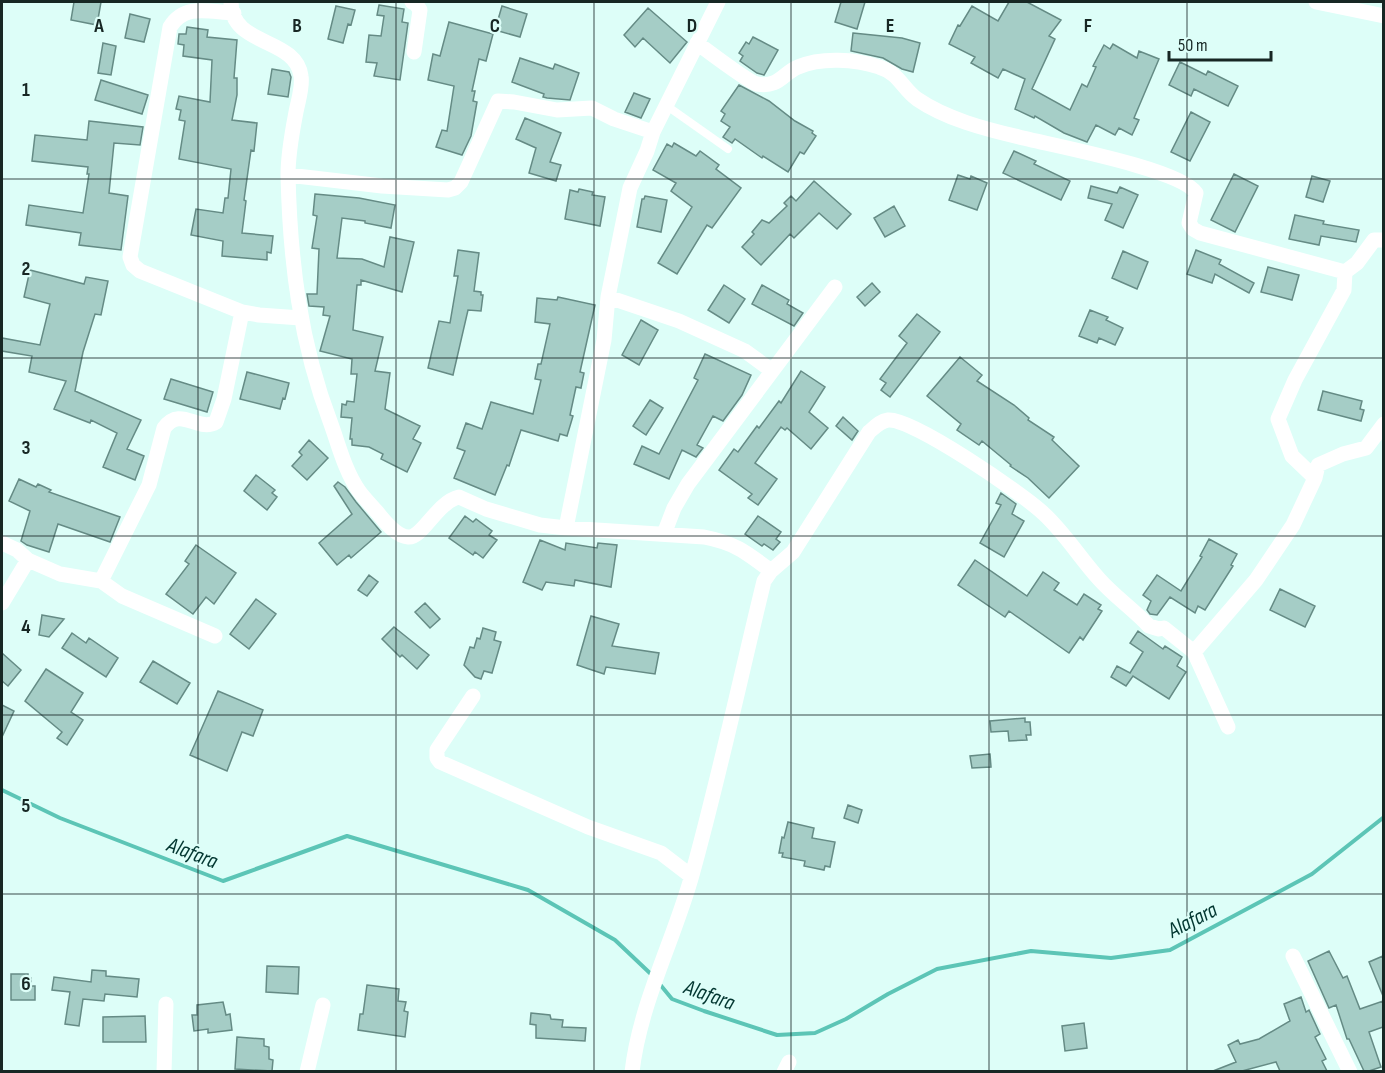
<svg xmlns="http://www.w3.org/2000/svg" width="1385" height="1073" viewBox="0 0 1385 1073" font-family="'Sofia Sans Condensed',sans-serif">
<rect width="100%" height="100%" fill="#ddfef8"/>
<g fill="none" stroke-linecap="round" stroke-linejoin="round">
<!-- stream -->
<path stroke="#5cc5b6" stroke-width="4" d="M2,790L60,818L223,881L347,836L528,890L615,940L653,976
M658,982L672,999L704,1011L777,1035L815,1033L846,1019L888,994L937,969L1031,951L1111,958L1170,950L1312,874L1384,817"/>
</g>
<!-- building -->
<path fill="#a5cdc6" stroke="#658b85" stroke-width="1.5" d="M74,2H101L97,25L71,20Z
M841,2H865L857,29L835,22Z
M1009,2H1027L1061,20L1049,36L1055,39L1032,89L1070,110L1082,84L1087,87L1096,67L1093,66L1104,45L1110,49L1113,44L1137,58L1139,51L1159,59L1134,118L1139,120L1132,135L1119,128L1115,135L1096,125L1087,142L1064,133L1035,116L1034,118L1015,109L1025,79L1003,69L998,78L971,63L975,57L949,44L958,25L960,26L972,6L998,21Z
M379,5L404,9L402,22L408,23L400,80L374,76L377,63L366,62L369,35L381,36L384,16L377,15Z
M336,6L355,10L351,25L348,24L343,43L328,39Z
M502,6L527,14L520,37L495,30Z
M648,8L687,42L670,63L643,38L635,47L624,35Z
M130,14L150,19L144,42L125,38Z
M449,22L493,34L486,61L479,59L472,91H475L473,101L477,102L471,136L462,155L436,147L442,130L447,131L454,86L428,80L433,54L440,56Z
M187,27L208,30L207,37L237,40L234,78H237V95L232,120L257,123L254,151L251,150L244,200L246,201L242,233L273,236L271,253L267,252V260L222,256L223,241L191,235L196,209L223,213L225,198H228L231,169L179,159L185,121L179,120L181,110L176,109L179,96L210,102L212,60L183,56L184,45L178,44L179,34H186Z
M853,33L902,38L920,43L913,72L902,69L883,58L851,51Z
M753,37L778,50L764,75L757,73L740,61L743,56L739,53L746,42L749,44Z
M103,43L116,46L111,75L98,73Z
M520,58L553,69L555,64L579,73L570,100L547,98L543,97L544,94L512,82Z
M1180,62L1206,75L1208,71L1238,86L1228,106L1194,89L1191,96L1169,85Z
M272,69L289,72L291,77L288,97L268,94Z
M101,80L148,95L142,114L95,100Z
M739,85L769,101L795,121L813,131L812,133L816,136L804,154L800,152L788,172L763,156L762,158L735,139L732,143L723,137L730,127L721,121L725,114L721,111Z
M634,93L650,99L641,118L625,112Z
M1191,112L1210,122L1190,161L1171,152Z
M525,118L561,133L550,162L561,165L556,181L529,173L536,148L516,139Z
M89,121L143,127L140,145L114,143L109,193L128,196L121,250L79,245L81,233L26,225L29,205L83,213L89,174H87L88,167L32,161L35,135L87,140Z
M674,143L696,156L700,151L719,165L716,169L741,188L712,228L707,225L677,274L658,263L692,207L671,191L676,183L653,170L667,144L672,147Z
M1014,151L1036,161L1034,164L1070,181L1061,200L1003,173Z
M1234,174L1258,186L1235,232L1211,220Z
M958,175L970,179L971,176L987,183L977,210L949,200Z
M1312,176L1330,181L1323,202L1306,197Z
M814,181L851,214L837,229L819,213L794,238L790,234L761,265L742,247L754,234L752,232L762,220L769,223L787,206L784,203L791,196L796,201Z
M1091,186L1117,193L1120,187L1138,195L1123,228L1105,220L1112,204L1088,198Z
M579,189L593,192L592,195L605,197L600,226L565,219L570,190L578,192Z
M315,194L359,198L395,205L391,228L365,223V221L342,218L337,258L362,259L384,267L390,237L414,242L402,292L361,280V285H357L353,330L383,337L375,371L390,373L385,409L420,426L413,439L421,443L407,472L381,459L383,454L369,447L352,445V439H350L352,418L341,417L342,404L346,405L347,401L354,402L357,374H351L352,359L320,351L330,316L323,315L324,307L309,306L307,294H317L319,249L312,248L317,216L313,215Z
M645,196L667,200L661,232L637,227L642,199H644Z
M894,206L905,226L885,237L874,218Z
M1295,215L1324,221L1323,224L1359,230L1356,242L1321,236L1319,245L1289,239Z
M458,250L479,253L474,291L481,292V295H483L481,311L468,310L453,375L428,368L439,321L450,323L458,276H454Z
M1196,250L1221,260L1219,264L1254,283L1249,293L1215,274L1212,283L1187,274Z
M1123,251L1148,262L1137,289L1112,278Z
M1268,267L1299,275L1292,300L1261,292Z
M30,270L84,284L86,277L108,281L101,315L95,314L83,352L75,391L141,420L127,449L144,456L135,480L103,467L117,433L91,420L90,423L54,409L66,381L29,372L32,356L2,351V338L40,345L50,304L24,297Z
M872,283L880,292L865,306L857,297Z
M724,285L745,299L729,323L708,310Z
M762,285L789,300L787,304L803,313L794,326L752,304Z
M558,297L595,305L580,372L584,373L581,388L576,387L570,415L573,416L567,436L560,434L558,441L521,430L509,466L507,465L495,495L454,478L465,451L457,448L466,423L482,429L491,402L533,414L541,380L535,379L538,364H541L550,324L535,322L537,298L557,300Z
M1090,310L1108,317L1106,320L1123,328L1115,345L1099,338L1097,343L1079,336Z
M917,314L940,332L890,397L881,390L886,383L880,379L907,343L899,336Z
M641,320L658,330L639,365L622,355Z
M705,354L751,375L742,395L723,421L713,416L697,445L703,448L696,457L682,450L669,479L634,464L642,446L659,454L698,380L694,378Z
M960,357L982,375L977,381L1014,405L1029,418L1028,420L1054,437L1052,440L1079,466L1049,498L1028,478L1010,466L1011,465L982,441L979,445L957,430L961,424L927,396Z
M801,371L825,387L809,412L828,428L811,449L787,428L785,430L781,427L755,463L777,479L758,505L748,498L752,494L719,470L734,449L738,452L757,426L759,428L779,401L781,403Z
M247,372L289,383L285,399L283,398L280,409L240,399Z
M171,379L213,392L207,412L164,399Z
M1323,391L1362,401L1360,409L1364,410L1361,421L1318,410Z
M650,400L663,408L646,435L633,426Z
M843,417L858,431L852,440L836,426Z
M309,440L328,458L307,480L292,466L302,455L299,452Z
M256,475L275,490L272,493L277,497L267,510L244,491Z
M19,479L36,487L38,484L51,490L49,492L120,517L110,542L58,524L49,552L27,545L21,541L30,511L9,501Z
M338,482L345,487L356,502L381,532L351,558L349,555L337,565L319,543L352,514L334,486Z
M1001,493L1016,504L1012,514L1024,521L1004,557L980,543L1001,505L996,503Z
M465,516L473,522L476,519L492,531L489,535L497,540L483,558L475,552L473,555L449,538Z
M758,516L781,532L776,539L780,542L773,550L764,544L762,546L745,534Z
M1209,539L1237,554L1231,565L1233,566L1205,610L1198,606L1195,613L1170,597L1157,615L1150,614L1147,610L1151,601L1143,595L1157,575L1181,591L1202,557L1200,556Z
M540,540L565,550L566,543L597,548L598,543L617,545L611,587L575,580L574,586L546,582L542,590L523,582Z
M196,545L236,573L214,604L206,597L193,614L166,594L189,564L185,561Z
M975,560L1027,596L1043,572L1059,583L1054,590L1077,605L1084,594L1101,605L1098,609L1102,611L1083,640L1080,637L1069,653L1009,611L1005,617L958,585Z
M369,575L378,582L367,596L358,590Z
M1280,589L1315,606L1305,627L1270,610Z
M256,599L276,614L249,649L230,634Z
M425,603L440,619L430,628L415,612Z
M42,615L64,619L49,637L39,635Z
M591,616L619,624L612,646L659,653L655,674L606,667L604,674L577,665Z
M394,627L429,655L417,669L402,655L400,657L382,639Z
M483,628L496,632L494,640L501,642L492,673L484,671L481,679L475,677L464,665L470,647L474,648L477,638L480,639Z
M1138,631L1163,649L1165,646L1182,657L1177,666L1186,672L1169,699L1133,676L1126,686L1111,677L1117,666L1130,673L1143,652L1130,643Z
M72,633L86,643L89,638L118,658L106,677L62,648Z
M2,653L21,670L8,686L2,681Z
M153,661L190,683L177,704L140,682Z
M46,669L83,693L71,712L83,720L67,745L57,738L62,732L25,701Z
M218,691L263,710L253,736L242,732L227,771L190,755Z
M2,705L14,711L2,737Z
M1025,718V722H1030L1031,735H1026L1027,740L1009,741L1008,731L991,732L990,721Z
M990,754L991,767L972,768L970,756Z
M848,805L862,810L858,823L844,818Z
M788,822L814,828L812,838L835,842L830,867L825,866L824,870L804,866L805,861L782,857L783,853H779L782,837L784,838Z
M1329,951L1343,978L1347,976L1360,1009L1383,1001V1027L1369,1032L1381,1067L1369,1071H1364L1349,1039H1347L1336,1005L1329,1008L1308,961Z
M1383,956V996L1369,962Z
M267,966L299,967L298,994L266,992Z
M92,970L106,971V976L139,979L137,997L105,994L104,1001L83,999L79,1026L65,1024L70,992L52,990L54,977L91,982Z
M11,974H28V978H31V986H35V1000H11Z
M367,985L399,989L398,1001L406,1002L404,1011L408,1012L405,1037L358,1030L360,1014H363Z
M1301,997L1306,1012L1309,1010L1320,1034L1315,1037L1326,1059L1322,1061L1327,1071H1280L1276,1062L1242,1071H1213L1236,1062L1228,1045L1238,1040L1240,1044L1259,1039L1290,1021L1284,1004Z
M223,1002L226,1015L230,1014L232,1030L208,1033V1029L194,1031L192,1015H197V1005Z
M531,1013L550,1015L551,1019L563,1020L562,1027L586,1028L585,1041L536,1038V1025L530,1024Z
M145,1016L146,1042H103V1017Z
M1084,1023L1087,1048L1065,1051L1062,1026Z
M237,1037L264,1039V1046L269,1047V1059L273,1060L272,1071L235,1069Z"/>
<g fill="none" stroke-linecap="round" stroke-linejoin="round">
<!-- lane -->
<path stroke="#fff" stroke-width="8" d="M667,106L728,149"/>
<!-- street -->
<path stroke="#fff" stroke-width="15" d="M231,2C231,47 296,37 301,76C303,87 298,101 296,112C292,133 288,153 288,175C290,261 300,343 331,424C339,446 345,471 359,491C364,498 371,505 377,512C384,520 395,536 408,537C422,539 437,502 459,497L486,509L540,525L566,528L704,537C735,543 746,552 771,571
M412,2L416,4L420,10L414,52
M1316,2L1384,16
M234,13C209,12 185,3 170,27L130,257L133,265L140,271L242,312
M697,43C708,51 747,81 757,84C779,88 783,73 798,67C821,57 855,59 879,67C899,73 902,88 917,99C946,119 985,129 1019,137C1050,145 1181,169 1196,193L1189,223L1193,229L1200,233L1345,272
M288,175L382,186L448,190L455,188L461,182L498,101L514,102L557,110L592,108L614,119L653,132
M608,297L679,321L745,351L771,370
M1315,478L1318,465L1343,454L1366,448L1384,424
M566,528L604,340L608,297L630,188L647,151L653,132L718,2
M664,534L674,508L688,484L835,287
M2,543L17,550L28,560L60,574L101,581L122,596L215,636
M101,581L149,485L164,428C181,405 198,433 216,422L224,399L242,312L259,315L301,318
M2,603L28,560
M1194,652L1256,580L1293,525L1315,478L1292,456L1278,419L1295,380L1344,290L1345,272L1357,263L1374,240H1384
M473,696L437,750V758L440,762L588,827L661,853L691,876
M1293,956L1350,1072
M164,1072L166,1004
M307,1072L323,1005
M632,1072C640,1003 674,940 692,875C719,778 740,679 764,581L771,571L793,552L869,432C875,427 880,421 888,420C911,417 1023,494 1043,513C1064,532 1080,558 1099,579C1114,596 1133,609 1149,626L1159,629L1164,628L1194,652L1228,727
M784,1072L789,1062"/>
</g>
<!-- grid -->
<path fill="none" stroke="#172724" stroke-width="1.5" stroke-opacity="0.55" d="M198,2V1072M396,2V1072M594,2V1072M791,2V1072M989,2V1072M1187,2V1072M2,179H1384M2,358H1384M2,536H1384M2,715H1384M2,894H1384"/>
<g text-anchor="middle" stroke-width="4.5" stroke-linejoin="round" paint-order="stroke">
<!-- water labels -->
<g font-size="22" font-style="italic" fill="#033731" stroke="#ddfef8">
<text transform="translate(193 852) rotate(21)" y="8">Alafara</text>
<text transform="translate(1192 919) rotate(-27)" y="8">Alafara</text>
<text transform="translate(710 994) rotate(20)" y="8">Alafara</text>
</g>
</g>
<g font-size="20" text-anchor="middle" font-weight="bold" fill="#172724" stroke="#ddfef8" stroke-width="4.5" stroke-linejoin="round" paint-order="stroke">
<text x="99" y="32">A</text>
<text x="297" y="32">B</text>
<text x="495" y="32">C</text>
<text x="692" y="32">D</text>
<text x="890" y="32">E</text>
<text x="1088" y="32">F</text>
<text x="26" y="96">1</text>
<text x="26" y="275">2</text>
<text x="26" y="454">3</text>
<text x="26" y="633">4</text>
<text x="26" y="812">5</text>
<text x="26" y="990">6</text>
</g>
<!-- border -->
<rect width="1385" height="1073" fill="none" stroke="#172724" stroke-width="6"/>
<!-- scale -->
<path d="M1169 51v9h102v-9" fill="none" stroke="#172724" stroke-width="3"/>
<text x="1178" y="51" font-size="18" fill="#172724" stroke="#ddfef8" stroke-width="4.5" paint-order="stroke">50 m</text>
</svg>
